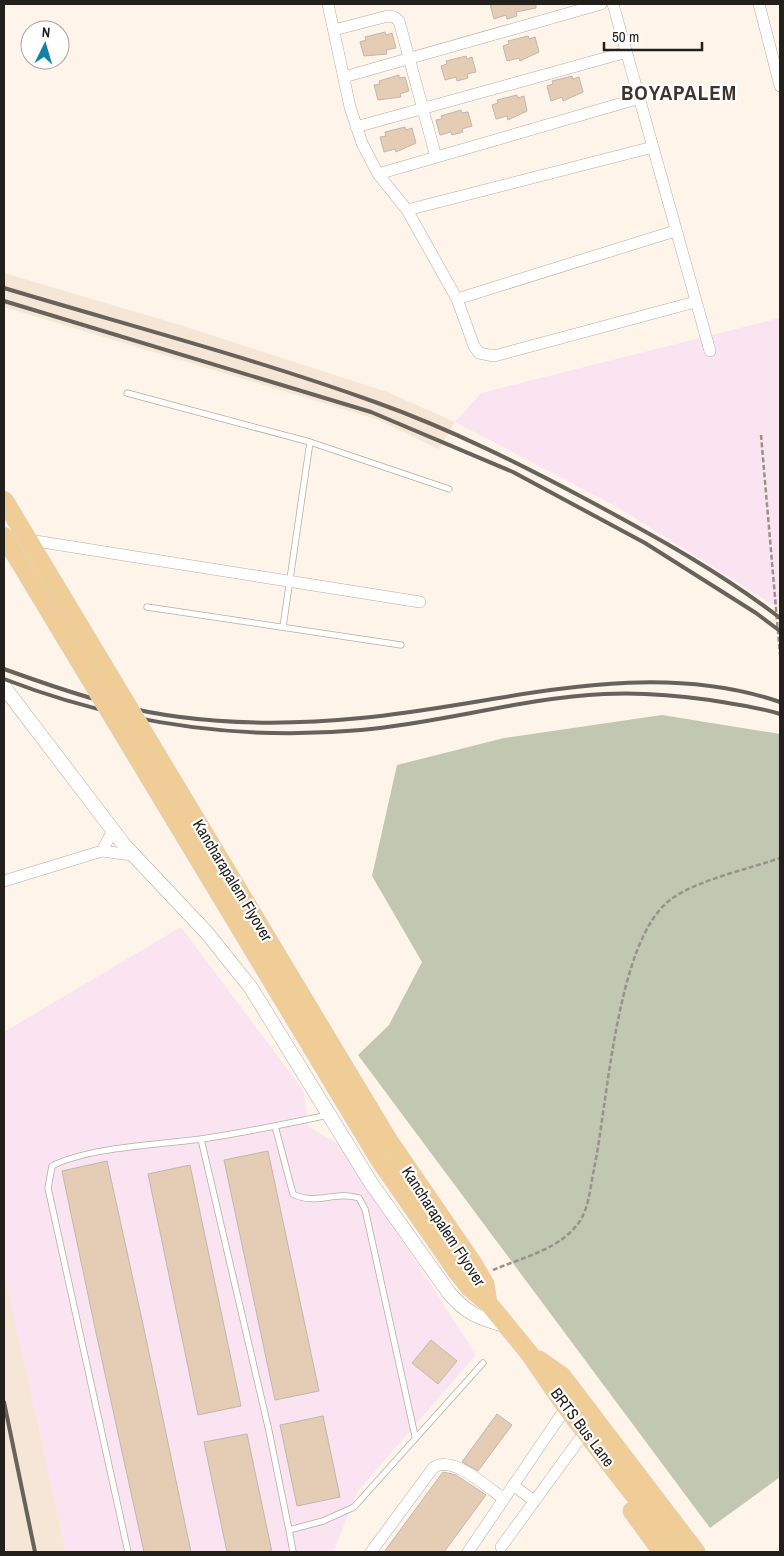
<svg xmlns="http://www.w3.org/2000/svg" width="784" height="1556" viewBox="0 0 784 1556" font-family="'Archivo Narrow',sans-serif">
<rect width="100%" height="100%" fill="#fef4e9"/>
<!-- built -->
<path fill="#f6e6d6" d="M4,273L180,325L387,392L455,422L439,449L376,419L4,307Z
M4,1273L7,1282L66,1552H4Z"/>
<!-- industrial -->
<path fill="#fbe4f1" d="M780,318V609L617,507L455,422L481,393Z
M181,927L303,1090L309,1127L338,1144L394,1227L476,1355L358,1491L333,1552H66L4,1273V1032Z"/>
<!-- green -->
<path fill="#c1c7b0" d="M662,715L780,734V1477L710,1528L358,1055L389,1025L422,962L372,876L397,765L504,738Z"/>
<!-- building -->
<path fill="#e5cdb5" stroke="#c1b7ad" d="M490,4H536V8L516,12L517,16L507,19L506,15L494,19Z
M385,32L386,35L392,33L396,48L386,50L387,54L364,56L360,42L366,40L365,37Z
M528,36L529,39L535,37L539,52L520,61L519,58L507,61L503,46L509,44L508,41Z
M466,56L467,59L472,57L476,72L467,74L468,78L457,81L456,77L445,80L441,66L447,64L446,61Z
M399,75V78L405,77L409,91L400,94L401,97L378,100L374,85L380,84L379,81Z
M572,76L573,79L579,77L583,92L563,101L562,97L551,101L547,86L553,84L552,81Z
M517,95L518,98L524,96L527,111L508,120L507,116L496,119L492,105L498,103L497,100Z
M461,110L462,113L468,112L472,126L462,129L463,132L452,135L451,132L440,135L436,120L442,119L441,116Z
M405,127L406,130L412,128L416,143L396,152L395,149L384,152L380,137L386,136L385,132Z
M268,1151L319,1391L275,1400L224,1160Z
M107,1161L144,1329L191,1552H144L95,1328L62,1171Z
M190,1165L241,1406L198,1415L148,1174Z
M431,1340L457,1361L438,1384L412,1363Z
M497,1414L512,1425L478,1471L462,1462Z
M323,1416L340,1497L297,1506L280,1425Z
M247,1434L272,1552H227L204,1442Z
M443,1472L456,1475L486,1495L444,1552H384Z"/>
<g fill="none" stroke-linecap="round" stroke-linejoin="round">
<!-- service casing -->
<g stroke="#b6aca2" stroke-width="7">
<path id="service" d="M127,393L310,442L449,489
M147,607L401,645
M283,627L310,442
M275,1126L293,1194C315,1206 336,1190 359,1198L365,1209L415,1436
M201,1139L269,1431L289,1530
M128,1552L48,1188L52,1166C89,1147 158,1145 201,1139C243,1133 286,1124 328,1115
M293,1552L289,1530L323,1521L354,1507L483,1363"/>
</g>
<!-- minor casing -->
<g stroke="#b6aca2" stroke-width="12">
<path id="minor" d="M328,4L350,107L362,143L378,174L407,210L457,299L474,346L479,353L494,356L695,302
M613,4L710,351
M759,4L780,86
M334,30L388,16L394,17L399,21L436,157
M344,77L601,4
M356,127L627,52
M378,174L640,98
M407,210L653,147
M457,299L675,231
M4,536L420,602
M102,851L113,830
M4,881L102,851L132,855
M513,1485L534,1501
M501,1547L579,1440
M371,1552L433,1468C452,1454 487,1487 504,1499
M468,1552L561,1415"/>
</g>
<!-- tertiary casing -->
<g stroke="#b6aca2" stroke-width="15">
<path id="tertiary" d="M4,687L125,846L207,933L251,988L371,1183L449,1293C468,1315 480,1318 507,1326"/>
</g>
<!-- primary casing -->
<g stroke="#d7d7d6" stroke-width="19">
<path id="primary" d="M472,1262L485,1284L488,1303
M458,1273L469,1287L488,1303L529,1353L566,1407L678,1552
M539,1360L562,1376L696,1552
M632,1511L662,1552"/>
</g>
<!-- path -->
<path stroke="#98928a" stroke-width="2.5" stroke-dasharray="5 2.5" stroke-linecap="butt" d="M761,435L780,655
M493,1270C521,1258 557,1250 576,1226C589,1212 590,1187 594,1169C608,1103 616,941 670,900C696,880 749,869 780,858"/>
<!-- service -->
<use href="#service" stroke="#fff" stroke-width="5.5"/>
<!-- minor -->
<use href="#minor" stroke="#fff" stroke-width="11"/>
<!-- tertiary -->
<use href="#tertiary" stroke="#fff" stroke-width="14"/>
<!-- primary -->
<use href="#primary" stroke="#f0cd97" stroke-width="18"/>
<!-- rail -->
<path stroke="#67625b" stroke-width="4" d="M4,288C127,325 253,358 375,402C451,429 524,466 595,504C658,538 723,574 780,618
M4,301L371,412L513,472L645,543L756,613L780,631
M4,669C40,682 76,695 113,704C193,725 280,726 361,718C500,705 642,655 780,702
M4,679C118,723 239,741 361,730C442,723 522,698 604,694C640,692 675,695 710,700C734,704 758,707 780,714
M4,1402L35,1552"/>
<!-- primary-bridge casing -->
<g stroke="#d7d7d6" stroke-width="19" stroke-linecap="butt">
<path id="primary-bridge" d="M4,500L387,1138L472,1262
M4,536L379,1159L458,1273"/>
</g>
<!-- primary-bridge -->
<use href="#primary-bridge" stroke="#f0cd97" stroke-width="18"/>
</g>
<g text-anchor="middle" stroke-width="4.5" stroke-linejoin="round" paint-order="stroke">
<!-- street labels -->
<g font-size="16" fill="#23201c" stroke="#fff">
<text transform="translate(233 880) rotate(59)" y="6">Kancharapalem Flyover</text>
<text transform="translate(444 1226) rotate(57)" y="6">Kancharapalem Flyover</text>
<text transform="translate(583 1427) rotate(53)" y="6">BRTS Bus Lane</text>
</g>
<!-- district labels -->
<g font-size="21" font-weight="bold" letter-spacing="1" fill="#3d352d" stroke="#fff">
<text x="679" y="100">BOYAPALEM</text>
</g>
</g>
<!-- border -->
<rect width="784" height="1556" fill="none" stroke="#23201c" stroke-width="10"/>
<!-- north arrow -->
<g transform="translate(45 45) rotate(5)"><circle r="24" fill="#ffffff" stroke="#a7a6a4"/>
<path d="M0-4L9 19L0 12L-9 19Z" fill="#1481a9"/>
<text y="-8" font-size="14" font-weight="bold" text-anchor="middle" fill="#23201c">N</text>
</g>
<!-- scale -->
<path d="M604 42v8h98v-8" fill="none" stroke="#23201c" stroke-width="2.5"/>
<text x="612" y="42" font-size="15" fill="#23201c" stroke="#ffffff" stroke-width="4" paint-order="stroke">50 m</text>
</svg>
